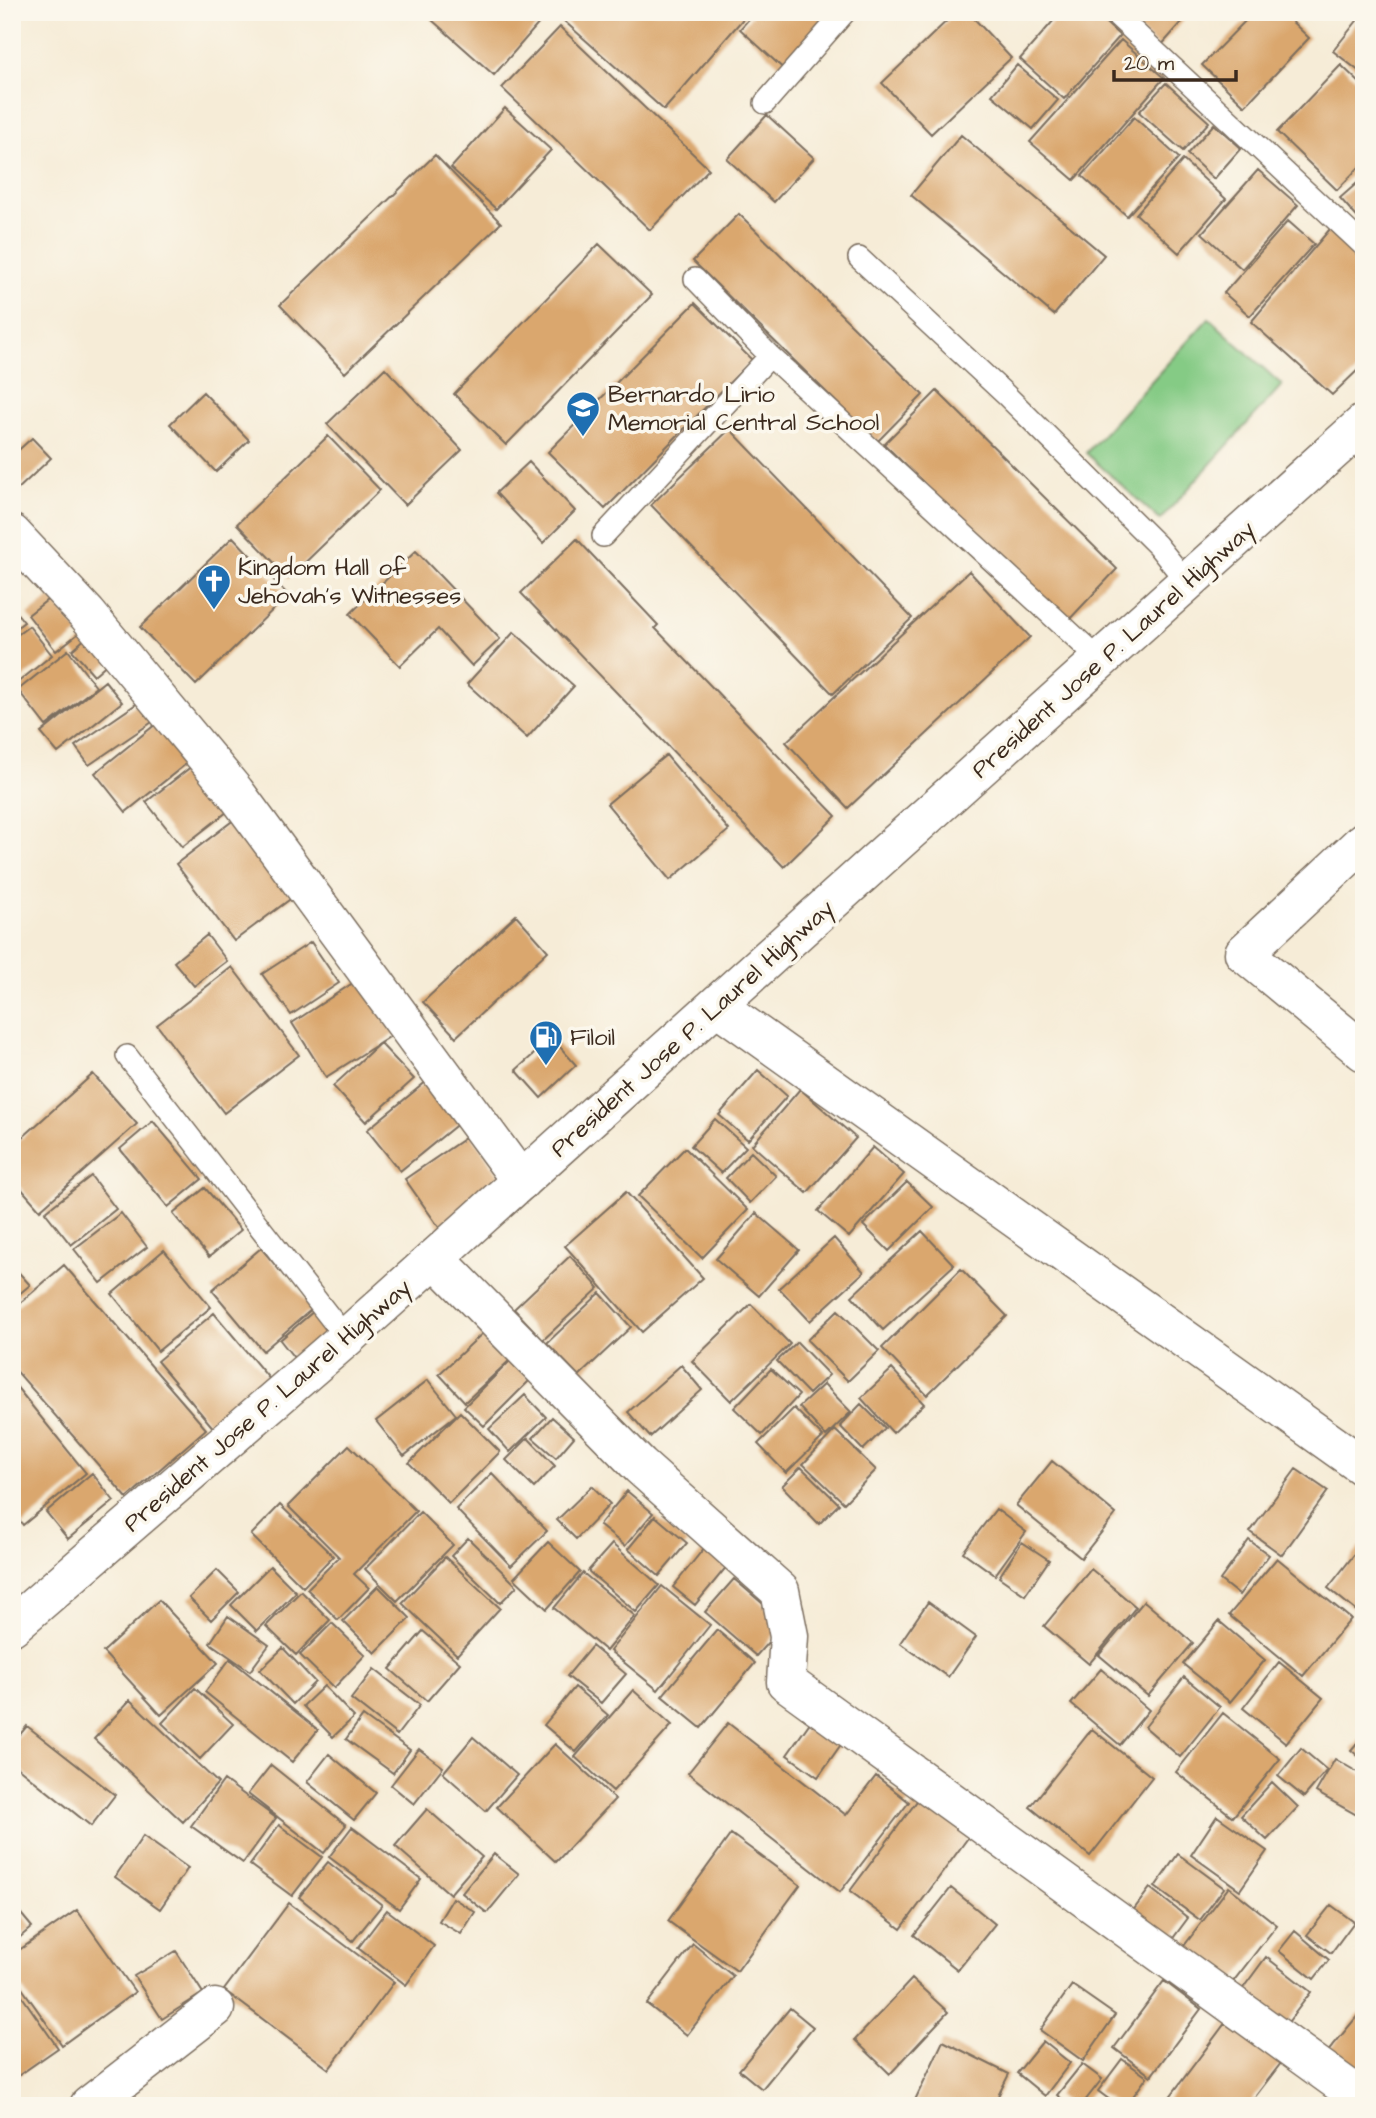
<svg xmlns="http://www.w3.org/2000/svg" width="1376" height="2118" viewBox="0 0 1376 2118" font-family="'Architects Daughter',sans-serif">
<rect width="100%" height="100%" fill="#fbf7ec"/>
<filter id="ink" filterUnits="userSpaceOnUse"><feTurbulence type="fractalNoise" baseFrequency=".0143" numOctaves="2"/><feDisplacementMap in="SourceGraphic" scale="14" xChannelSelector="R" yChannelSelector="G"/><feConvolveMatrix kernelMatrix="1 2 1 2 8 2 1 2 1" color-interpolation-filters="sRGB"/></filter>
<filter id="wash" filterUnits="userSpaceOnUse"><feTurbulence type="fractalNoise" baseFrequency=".00686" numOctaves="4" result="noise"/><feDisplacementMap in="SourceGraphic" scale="28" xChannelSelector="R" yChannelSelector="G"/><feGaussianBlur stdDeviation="1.57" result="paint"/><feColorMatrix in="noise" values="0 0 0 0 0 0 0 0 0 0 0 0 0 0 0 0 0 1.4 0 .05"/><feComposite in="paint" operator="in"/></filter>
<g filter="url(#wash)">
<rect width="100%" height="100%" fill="#f6ecd7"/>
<!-- pitch -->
<path fill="#85cb85" stroke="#607a52" stroke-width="2" d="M1209,318L1282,385L1160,520L1086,453Z"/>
<g id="blocks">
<!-- building -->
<path fill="#daa76e" d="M423,12H546L547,14L494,75Z
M554,12H749L664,110Z
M755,12H827L835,20L787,72L740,29Z
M956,12H968L1011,58L931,134L882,83Z
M1061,12H1094L1120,36L1064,99L1020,59Z
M1120,12H1191L1159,48Z
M1254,12H1282L1309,38L1245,106L1202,65Z
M1364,12V75L1333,51Z
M560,27L709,169L650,230L502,88Z
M1121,40L1164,78L1074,180L1030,142Z
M1017,65L1058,100L1033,129L992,95Z
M1341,65L1364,87V162L1337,190L1277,132Z
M1166,83L1209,122L1183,151L1139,112Z
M505,108L551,150L496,209L451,168Z
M767,115L814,158L774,202L727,159Z
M1134,117L1179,158L1127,216L1082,176Z
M1214,124L1241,148L1214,179L1187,154Z
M961,135L1104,255L1054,315L911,195Z
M435,155L501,223L345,373L280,305Z
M1183,160L1226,199L1179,253L1136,214Z
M1258,170L1298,205L1242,269L1202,233Z
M1364,177V225L1340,198Z
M739,214L923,395L877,442L693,261Z
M1288,221L1314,244L1250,316L1224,293Z
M1330,229L1364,259V364L1332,395L1251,322Z
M599,244L652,295L506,445L454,394Z
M695,303L752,360L605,509L548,452Z
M385,368L462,450L405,505L327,424Z
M937,391L1117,569L1066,623L884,444Z
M203,392L249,440L216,472L170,424Z
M730,429L912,618L833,694L651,505Z
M328,436L380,490L289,578L237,524Z
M32,438L51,458L17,490L12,485V456Z
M529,462L575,511L543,543L496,493Z
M233,537L288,595L196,685L140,627Z
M577,539L658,625L655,628L836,816L784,867L521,593Z
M416,551L500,639L472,666L438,629L400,666L350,614Z
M969,571L1030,637L848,808L786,742Z
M51,597L79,633L56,651L28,615Z
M12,607L24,622L12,631Z
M29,626L52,655L12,687V639Z
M96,629L117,655L94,675L72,650Z
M514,632L574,686L527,738L467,684Z
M68,650L96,687L46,726L18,690Z
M105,681L122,702L58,753L41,733Z
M148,696L161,716L89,765L75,746Z
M166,716L197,755L126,812L95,773Z
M666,755L729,830L670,880L607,804Z
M201,759L237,804L182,847L146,802Z
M235,819L293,897L234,941L176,864Z
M516,915L548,951L456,1037L423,1002Z
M207,935L227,961L194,986L174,962Z
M311,942L339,983L291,1015L262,974Z
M232,967L299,1055L224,1113L157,1025Z
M359,979L394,1034L326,1077L292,1023Z
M552,1038L576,1065L541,1098L516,1070Z
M380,1043L414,1079L366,1122L333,1086Z
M758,1070L787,1096L748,1140L719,1115Z
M93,1074L137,1124L40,1210L12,1178V1147Z
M427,1081L460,1122L400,1171L367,1130Z
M800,1089L856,1138L807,1193L752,1145Z
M715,1119L746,1147L721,1173L691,1146Z
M153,1121L202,1179L168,1207L120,1149Z
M471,1134L508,1189L443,1233L405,1179Z
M873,1147L904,1174L849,1237L818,1211Z
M685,1148L748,1210L702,1258L638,1196Z
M751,1152L776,1176L750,1203L726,1178Z
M91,1176L116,1209L71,1245L45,1212Z
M907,1182L933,1207L889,1251L863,1225Z
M205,1188L241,1230L209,1257L173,1214Z
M626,1192L703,1278L642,1332L565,1246Z
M121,1213L147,1247L101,1283L74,1249Z
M756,1213L799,1250L759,1296L716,1259Z
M922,1231L954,1265L883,1330L852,1296Z
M834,1238L864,1272L810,1321L779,1288Z
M261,1248L312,1309L263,1351L212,1290Z
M164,1250L211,1307L158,1351L112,1294Z
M570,1256L599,1288L543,1340L514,1309Z
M12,1265L30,1285L12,1300Z
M64,1265L206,1429L127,1498L12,1366V1310Z
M961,1269L1007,1316L927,1395L882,1348Z
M600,1293L631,1327L579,1376L547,1343Z
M751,1304L790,1344L731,1401L692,1361Z
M838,1310L879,1351L848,1381L807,1340Z
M314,1311L330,1329L295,1359L280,1340Z
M214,1313L272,1382L215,1430L157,1361Z
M486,1330L512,1358L465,1402L439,1374Z
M797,1342L829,1375L809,1394L777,1361Z
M511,1360L530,1380L484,1426L464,1407Z
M681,1365L702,1390L650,1437L628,1412Z
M771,1369L799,1395L762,1435L734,1408Z
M892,1369L924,1404L893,1433L861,1398Z
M428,1380L456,1415L404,1456L376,1421Z
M824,1384L851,1412L826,1436L799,1407Z
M15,1385L86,1473L23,1525L12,1511Z
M525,1395L546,1417L510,1452L489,1429Z
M861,1404L885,1428L863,1450L840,1426Z
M794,1408L823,1437L786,1473L758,1444Z
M460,1412L500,1452L449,1503L409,1463Z
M552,1417L574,1437L556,1458L533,1438Z
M835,1430L876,1470L844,1503L803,1464Z
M528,1438L555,1466L534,1488L506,1460Z
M349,1445L416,1511L354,1574L369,1588L338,1620L307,1589L339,1557L288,1506Z
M1052,1461L1116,1514L1081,1558L1016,1505Z
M801,1467L839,1504L819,1524L782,1486Z
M1296,1469L1328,1491L1282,1555L1250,1532Z
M92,1473L114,1501L68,1539L46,1512Z
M492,1473L547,1531L511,1566L456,1509Z
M592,1486L610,1504L576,1539L557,1520Z
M627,1491L653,1513L625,1546L599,1525Z
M280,1505L333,1556L303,1587L251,1535Z
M996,1509L1026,1532L995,1575L963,1552Z
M420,1512L453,1545L397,1601L365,1569Z
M655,1516L687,1543L659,1576L628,1549Z
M468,1538L517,1586L500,1603L451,1556Z
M1249,1540L1269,1555L1239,1595L1220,1580Z
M548,1542L580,1572L547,1609L514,1578Z
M1022,1542L1049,1560L1025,1595L999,1577Z
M1364,1542V1607L1359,1613L1328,1588Z
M612,1544L659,1585L636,1612L588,1571Z
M705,1547L728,1565L695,1605L673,1587Z
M445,1557L500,1608L457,1655L402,1603Z
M1277,1558L1351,1619L1303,1676L1229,1615Z
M270,1566L296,1592L257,1631L231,1605Z
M1091,1569L1136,1607L1089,1664L1044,1626Z
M217,1570L239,1592L211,1620L189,1598Z
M583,1573L635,1616L606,1651L554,1608Z
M734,1579L785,1623L756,1656L705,1612Z
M378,1586L410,1618L375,1653L343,1621Z
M662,1586L710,1625L658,1690L610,1651Z
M301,1591L330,1620L296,1655L266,1626Z
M159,1600L218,1663L161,1715L103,1652Z
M1144,1601L1193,1643L1148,1696L1099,1655Z
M928,1602L976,1637L948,1677L900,1643Z
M228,1616L269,1645L250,1671L210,1643Z
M1219,1621L1265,1660L1230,1702L1183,1664Z
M332,1623L365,1655L334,1688L300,1655Z
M717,1630L755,1663L701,1728L662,1696Z
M423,1631L460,1663L427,1701L390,1669Z
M592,1646L626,1674L601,1703L567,1676Z
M283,1648L315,1682L293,1704L260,1670Z
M230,1659L318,1730L292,1762L205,1692Z
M1279,1662L1323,1698L1286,1743L1243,1708Z
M374,1669L420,1705L397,1735L351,1699Z
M1101,1669L1149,1710L1120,1745L1071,1704Z
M1184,1677L1220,1707L1180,1757L1145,1727Z
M324,1686L354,1717L333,1737L303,1706Z
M575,1687L608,1715L576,1752L544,1725Z
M195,1688L233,1724L200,1759L162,1723Z
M633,1690L672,1725L613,1791L575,1757Z
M130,1700L218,1783L183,1822L94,1739Z
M1223,1713L1280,1759L1233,1817L1176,1772Z
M363,1716L410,1750L393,1773L346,1739Z
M811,1721L842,1743L818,1777L787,1755Z
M728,1723L846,1815L876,1776L909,1802L840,1892L688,1773Z
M27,1726L115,1795L91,1826L12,1763V1744Z
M1092,1729L1152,1777L1090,1856L1030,1807Z
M1364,1735V1761L1351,1750Z
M473,1737L517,1775L486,1811L443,1773Z
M555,1744L615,1799L556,1862L497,1807Z
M1301,1748L1327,1770L1304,1797L1278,1776Z
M419,1749L443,1767L414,1804L391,1785Z
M329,1754L376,1793L354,1820L307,1782Z
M1335,1759L1364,1776V1819L1316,1792Z
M271,1765L346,1825L324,1853L248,1794Z
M224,1780L276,1818L243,1863L191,1826Z
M1272,1782L1298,1807L1267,1840L1241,1816Z
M920,1797L970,1835L901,1929L850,1891Z
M427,1809L482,1857L450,1894L395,1846Z
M1217,1816L1267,1851L1240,1890L1191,1855Z
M279,1825L322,1857L292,1896L250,1865Z
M352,1827L421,1879L399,1909L329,1857Z
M731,1834L800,1885L737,1971L668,1921Z
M143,1836L188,1868L160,1909L115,1877Z
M494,1854L519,1874L487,1913L462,1893Z
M1178,1854L1224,1888L1200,1920L1155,1887Z
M328,1862L382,1905L353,1941L299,1897Z
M1229,1887L1277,1925L1225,1992L1177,1955Z
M951,1888L995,1924L958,1970L914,1935Z
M1150,1888L1188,1918L1165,1949L1126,1920Z
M453,1898L475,1912L461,1934L439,1921Z
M12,1903L32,1927L12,1944Z
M289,1903L394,1982L329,2069L224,1990Z
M1331,1905L1354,1922L1331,1953L1307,1935Z
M77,1910L135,1992L62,2045L12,1974V1955Z
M387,1910L434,1946L406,1985L358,1948Z
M1295,1931L1329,1960L1314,1979L1279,1951Z
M693,1944L733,1976L687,2035L647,2004Z
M176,1951L203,1993L162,2019L134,1976Z
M1266,1957L1311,1992L1279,2034L1235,1999Z
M912,1979L948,2012L890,2074L855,2040Z
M1164,1981L1201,2009L1151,2076L1114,2048Z
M12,1982L58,2048L12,2080Z
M1072,1985L1115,2015L1083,2061L1040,2030Z
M790,2008L813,2027L762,2089L739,2070Z
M1364,2008V2079L1326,2054Z
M1226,2022L1281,2063L1248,2106H1163Z
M943,2041L1009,2074L993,2106H927L915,2100Z
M1043,2041L1070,2063L1045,2096L1017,2073Z
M1122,2059L1147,2077L1126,2106H1118L1098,2091Z
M1082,2064L1102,2079L1081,2106H1071L1057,2095Z"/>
</g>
</g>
<g filter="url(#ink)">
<use href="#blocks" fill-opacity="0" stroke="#7c6e5f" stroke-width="2"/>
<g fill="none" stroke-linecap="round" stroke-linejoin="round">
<!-- service casing -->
<g stroke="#7c6e5f" stroke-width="24">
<path id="service" d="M1113,12L1364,246
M765,103L845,12
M859,258L1006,395L1157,545L1186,581
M695,279L770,356L1100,660
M603,536L770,356
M127,1056L346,1338"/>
</g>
<!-- minor casing -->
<g stroke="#7c6e5f" stroke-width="41">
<path id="minor" d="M12,534L87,614L235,792L521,1181
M1364,841L1244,953L1364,1052
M717,1006L1364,1467
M435,1258L640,1466L780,1591L789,1636L786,1682L1364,2100
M89,2106L215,2008"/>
</g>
<!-- trunk casing -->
<g stroke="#7c6e5f" stroke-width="41">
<path id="trunk" d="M12,1626L346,1338L1364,423"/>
</g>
<!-- service -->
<use href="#service" stroke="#fff" stroke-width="21"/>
<!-- minor -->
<use href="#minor" stroke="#fff" stroke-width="38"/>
<!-- trunk -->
<use href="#trunk" stroke="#fff" stroke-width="38"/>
</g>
</g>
<!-- icons -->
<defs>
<g id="school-pin" transform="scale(1.75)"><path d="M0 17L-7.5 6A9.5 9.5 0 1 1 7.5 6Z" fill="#1f6fb2" stroke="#fbf7ec"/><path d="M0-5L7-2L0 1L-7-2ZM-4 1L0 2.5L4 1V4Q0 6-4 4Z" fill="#fff"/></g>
<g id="church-pin" transform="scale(1.75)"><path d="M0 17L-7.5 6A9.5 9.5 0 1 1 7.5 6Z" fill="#1f6fb2" stroke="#fbf7ec"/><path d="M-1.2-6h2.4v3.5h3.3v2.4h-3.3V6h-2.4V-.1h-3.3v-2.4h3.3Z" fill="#fff"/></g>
<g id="fuel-pin" transform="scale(1.75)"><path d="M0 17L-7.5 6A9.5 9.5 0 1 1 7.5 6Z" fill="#1f6fb2" stroke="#fbf7ec"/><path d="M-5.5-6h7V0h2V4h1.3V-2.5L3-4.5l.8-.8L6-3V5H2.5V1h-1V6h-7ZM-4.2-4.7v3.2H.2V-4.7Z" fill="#fff"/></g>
</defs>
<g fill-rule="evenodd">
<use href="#school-pin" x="583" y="408"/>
<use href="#church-pin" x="214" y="581"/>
<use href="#fuel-pin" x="546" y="1037"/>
</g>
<g text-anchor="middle" stroke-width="7" stroke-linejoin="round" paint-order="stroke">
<!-- poi labels -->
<g font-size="24" fill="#3b2a1e" stroke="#fbf7ec" text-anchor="start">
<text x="608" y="402">Bernardo Lirio<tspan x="608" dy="28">Memorial Central School</tspan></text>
<text x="238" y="575">Kingdom Hall of<tspan x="238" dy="28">Jehovah's Witnesses</tspan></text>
<text x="570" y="1045">Filoil</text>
</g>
<!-- street labels -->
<g font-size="24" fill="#3b2a1e" stroke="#fbf7ec">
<text transform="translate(1113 649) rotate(-42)" y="8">President Jose P. Laurel Highway</text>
<text transform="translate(692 1028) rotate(-42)" y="8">President Jose P. Laurel Highway</text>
<text transform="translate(267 1405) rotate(-41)" y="8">President Jose P. Laurel Highway</text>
</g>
</g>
<!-- margin -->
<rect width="1376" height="2118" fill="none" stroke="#fbf7ec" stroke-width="42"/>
<!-- scale -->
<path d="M1114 70v10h122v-10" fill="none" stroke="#3b2a1e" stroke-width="3.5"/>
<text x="1124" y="70" font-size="21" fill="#3b2a1e" stroke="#fbf7ec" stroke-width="5" paint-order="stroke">20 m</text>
</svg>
